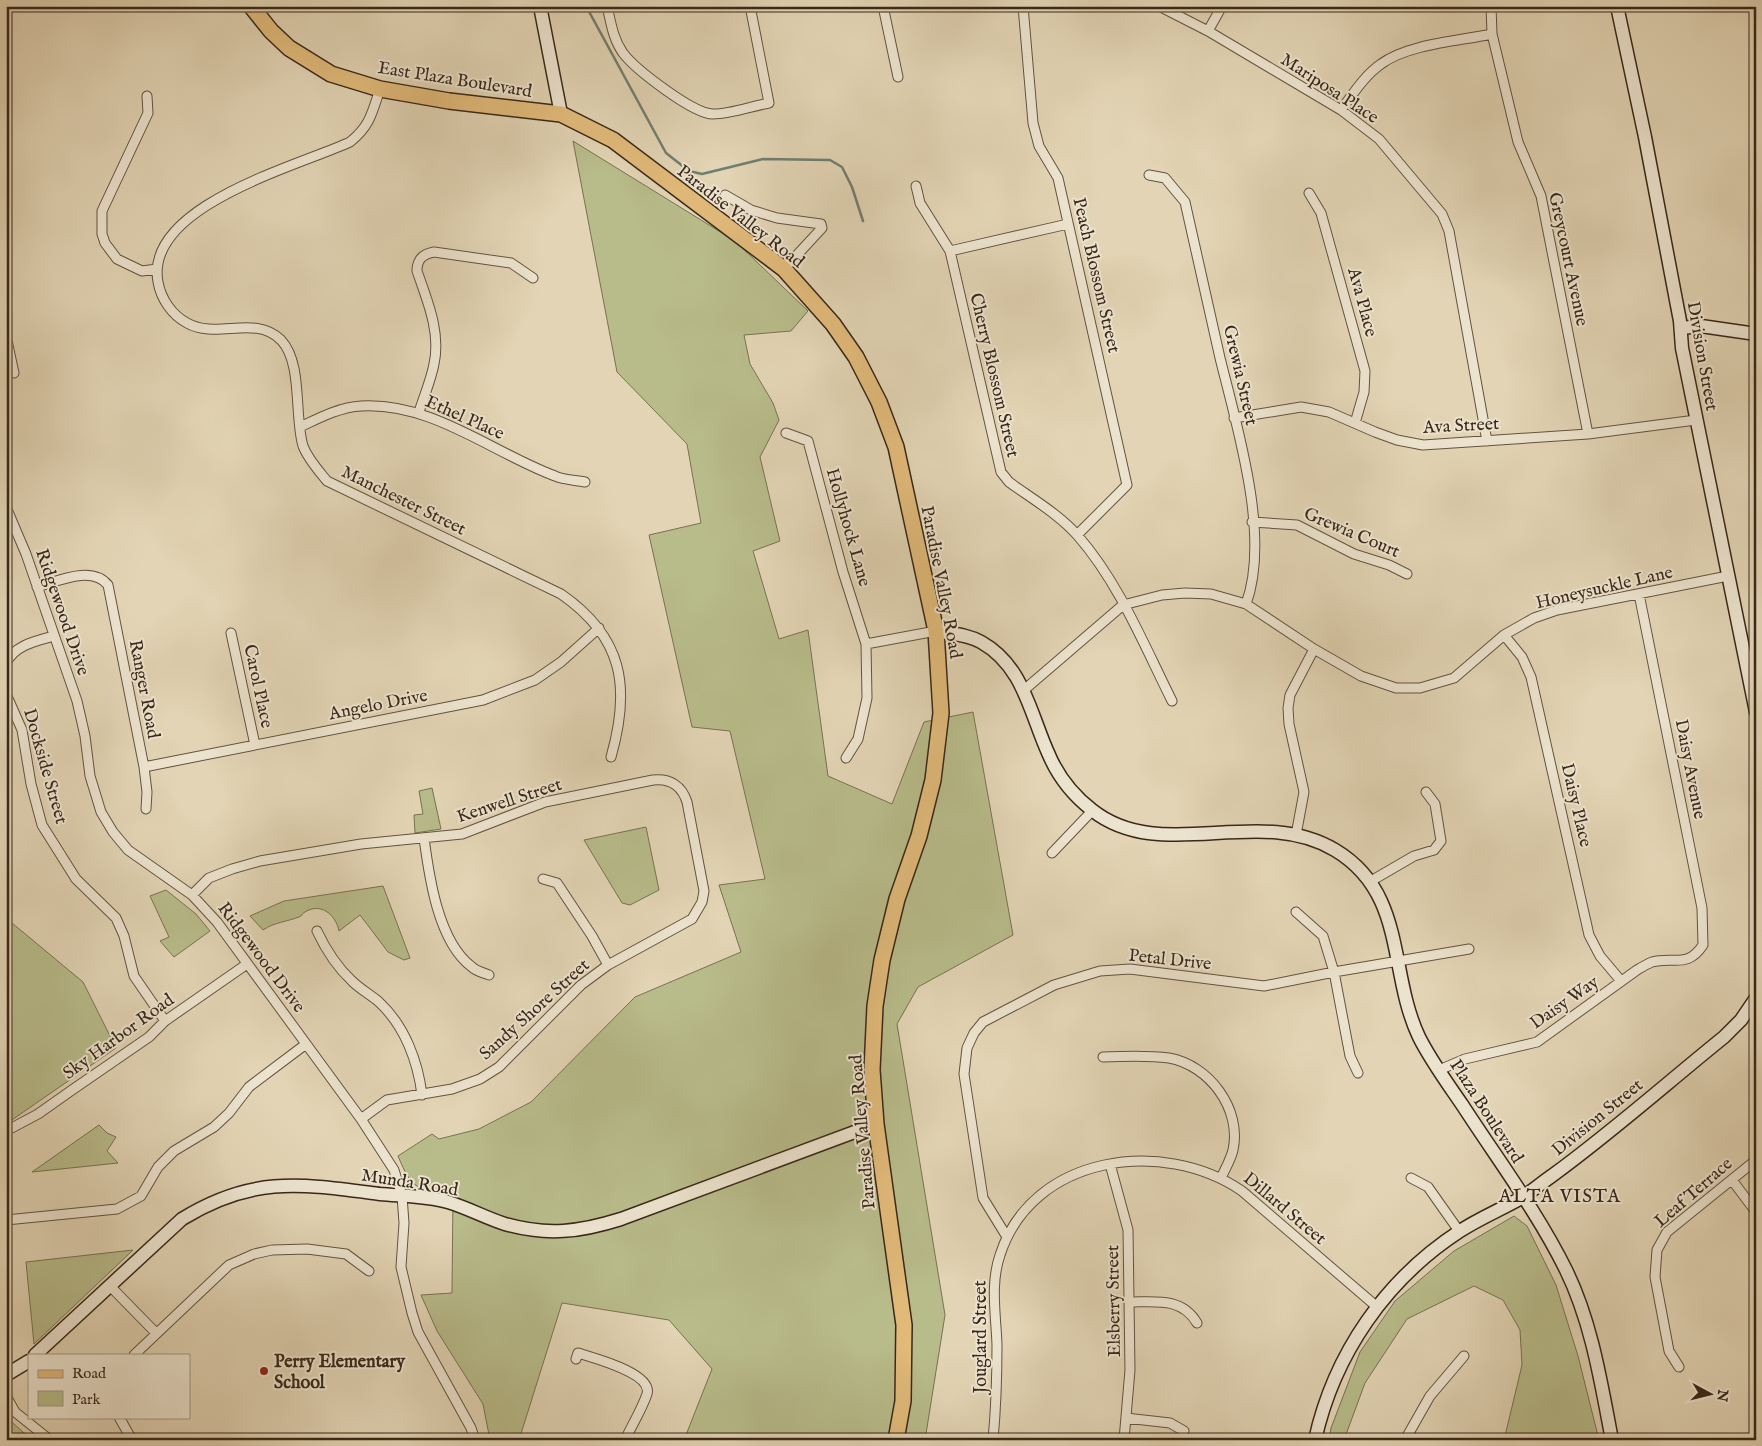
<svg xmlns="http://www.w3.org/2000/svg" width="1762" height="1446" viewBox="0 0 1762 1446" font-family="'IM FELL English',serif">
<rect width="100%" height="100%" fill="#e2d4b4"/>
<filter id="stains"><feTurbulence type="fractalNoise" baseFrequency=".004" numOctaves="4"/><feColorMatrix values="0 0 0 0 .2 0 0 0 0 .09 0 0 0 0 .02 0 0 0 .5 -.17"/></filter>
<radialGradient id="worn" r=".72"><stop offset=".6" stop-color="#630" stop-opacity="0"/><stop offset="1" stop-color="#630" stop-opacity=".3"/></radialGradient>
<!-- green -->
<path fill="#b8bb8a" stroke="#787252" d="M573,141L735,241L808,311L791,331L744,335L750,364L773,403L779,420L760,457L780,541L753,551L779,639L808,630L828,776L892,804L924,722L973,712L1013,935L918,987L897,1024L945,1315L925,1440H684L712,1369L669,1320L562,1303L519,1440H490L483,1404L437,1331L421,1295L452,1293L453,1193C416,1188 413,1192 398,1156L432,1134L439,1139L479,1129L531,1102L635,997L741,952L719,885L765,879L730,731L692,727L649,535L701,523L687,444L617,372Z
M432,788L441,829L415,833L414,815L423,814L419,791Z
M646,827L659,890L630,905L622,903L584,840Z
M383,886L410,958L404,960L388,952L360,915L339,931C336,915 321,902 305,912C299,916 305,914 299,917C286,922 275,922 263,930L250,916L284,901Z
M166,890L196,914L210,931L174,957L160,941L169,937L150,896Z
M6,918L83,982L116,1048L6,1124Z
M99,1125L107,1133L116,1137L107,1151L118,1163L32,1172Z
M1514,1216L1527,1226L1556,1285L1578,1356L1599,1440H1504L1522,1365L1520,1330L1503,1300L1474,1286L1407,1319L1365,1383L1344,1440H1329L1331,1428L1360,1352L1395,1301L1454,1251Z
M133,1250L34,1344L26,1262Z
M6,1417L32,1440H6Z"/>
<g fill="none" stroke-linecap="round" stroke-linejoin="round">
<!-- stream -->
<path stroke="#707e70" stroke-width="2.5" d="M586,6L666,153L689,171L702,174L763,159L830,160L842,167L852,187L863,221"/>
<!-- street casing -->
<g stroke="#635340" stroke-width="11">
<path id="street" d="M607,6C611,23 613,39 623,53C635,69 693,114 713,114C731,114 752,106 769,103L750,6
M883,6L898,77
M1023,6L1033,123L1039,146L1058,178L1127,485L1077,535
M1159,6L1208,31L1341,110L1379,139L1442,214L1449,231L1487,441
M1491,6L1492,34L1518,142L1541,196L1588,434
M1208,31L1222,6
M380,89C372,113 370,126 350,142C298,166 144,206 158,282C161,299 172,315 187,323C217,340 255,314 281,340C303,363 294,416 303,446C308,459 318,470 327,481L561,594C623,637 631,687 611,757
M147,96L148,113L102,211V234L105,243L117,259L142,271L157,269
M1341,110C1353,94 1364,76 1381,64C1408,44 1459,41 1492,34
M1149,175L1165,178L1185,202C1197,254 1208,306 1220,358C1237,427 1271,537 1246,604
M916,186L920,203L950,251L1001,472L1009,482C1031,498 1060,515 1078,536C1119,583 1144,645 1172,701
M1309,193L1321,213L1365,371L1364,392L1355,423
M725,195L751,210L777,218L821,224L822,228L784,269
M950,251L1068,224
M6,336L14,373
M419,412C424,396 431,380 434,364C441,332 427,300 417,271C417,259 423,254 434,252L511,263L533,278
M1234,418L1301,407L1329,412L1375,432L1397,440L1423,445L1588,434L1696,420
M300,427C319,418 340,407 361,406C432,402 491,452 555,476C564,480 575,480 585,482
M786,433L808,441L843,572L866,644L867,698L858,739L846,758
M6,507L26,554L77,701L85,736L90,776L101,812L113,832L128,850L192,895L217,922L361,1119L394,1170L402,1196L404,1223L401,1267L412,1313L418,1332L471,1428L475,1440
M1252,522L1297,525L1354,554L1389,565L1407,574
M37,587C58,581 92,565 108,585L144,767L147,792L146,809
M231,633L255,745
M1504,635L1522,657L1531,677L1589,935L1600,956L1621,981
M866,644L936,631
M6,663C15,645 36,641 54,636
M1024,690L1123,605L1162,595L1185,593L1211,594L1246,604L1314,649L1361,676L1396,688H1420L1454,678L1504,635L1534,618L1557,610L1728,576
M6,694L22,730L31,784L42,825L76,879L116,918L124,936L134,976L165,1021
M144,767L483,700L535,680L561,662L599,628
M1296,835L1304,792L1289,724L1288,708L1290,695L1314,649
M424,838C429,876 438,942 472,967C476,971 484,973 489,975
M1052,853L1092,811
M543,879L557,883L592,936L608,965
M1371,881L1414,856L1434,850L1441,841L1435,804L1426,792
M192,895L209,878L232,869L260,861L361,844L462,834L545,802L653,780C670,778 682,786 687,802L704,891L702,902L692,919L608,965L581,985L499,1067L480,1079L452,1089L387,1100L361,1119
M1296,912L1323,936L1334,972L1350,1056L1358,1073
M317,931C325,948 338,968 352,981C360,989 371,995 379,1002C405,1026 418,1062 422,1095
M1103,1057C1125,1056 1147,1055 1169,1058C1209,1065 1242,1109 1233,1150C1231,1159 1225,1169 1221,1178
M1439,1070L1465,1059L1537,1042L1637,970C1642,967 1647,964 1652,962C1674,956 1687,969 1703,945L1702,908L1639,594
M6,1131L38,1114L72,1090L149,1037L165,1021L247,964
M1110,1164L1128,1230L1130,1370L1124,1440
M1411,1178L1428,1187L1459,1231
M1732,1180L1756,1212
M6,1220L117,1209L141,1196L158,1167L174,1151L214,1127L229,1113L249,1087L306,1044
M1007,1237L983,1198L964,1074L967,1048L974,1033L983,1022L1054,985L1100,971L1130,969L1264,986L1334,972L1469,949
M110,1286L156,1333
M1129,1302C1155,1302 1182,1297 1197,1323
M134,1355L229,1265L254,1254L272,1250L307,1249L346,1254L369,1271
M576,1359L578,1353C593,1358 653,1373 647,1394C642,1409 632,1425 625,1440
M1679,1367L1669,1351L1655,1277L1657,1250L1667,1232L1756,1160
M6,1396L15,1412L50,1440
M119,1417L132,1440
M1126,1418L1170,1423L1184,1431
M993,1440C996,1408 997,1377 997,1345C996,1315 990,1284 1000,1255C1032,1155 1163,1137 1242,1191L1376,1306
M1405,1440L1430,1396L1464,1356"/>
</g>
<!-- secondary casing -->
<g stroke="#39281a" stroke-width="15">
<path id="secondary" d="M540,6L561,114
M1617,6L1645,137L1680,321L1682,348L1756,712
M1681,328L1701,326L1756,334
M936,631C951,634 967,634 981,642C1024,666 1030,714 1049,755C1058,776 1074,796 1092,810C1161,865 1258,804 1335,850C1407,893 1388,972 1419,1037C1431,1061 1448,1084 1463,1106C1498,1160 1538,1213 1566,1270C1592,1323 1601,1383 1612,1440
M35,1355L182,1219C253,1175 302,1184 380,1194C402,1196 427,1196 448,1202C468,1208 486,1218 505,1224C547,1236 580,1232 621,1219L876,1124
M6,1375L29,1361
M1315,1440C1334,1354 1386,1279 1460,1231C1480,1218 1502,1209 1523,1197C1533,1190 1543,1182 1553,1175C1612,1132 1667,1083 1724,1037L1741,1020L1756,998"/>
</g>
<!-- primary casing -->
<g stroke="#39281a" stroke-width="18">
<path id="primary" d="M251,6L271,31L289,48L331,74L380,89L449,101L561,114L613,140L784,269L833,324L856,357L879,402L896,447L936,631L941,713L933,780L919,836L897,899L882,960L875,1006L872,1070L876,1124L904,1325L903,1401L896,1440"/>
</g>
<!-- street -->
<use href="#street" stroke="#ece3ce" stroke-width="9"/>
<!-- secondary -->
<use href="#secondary" stroke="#ece3ce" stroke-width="12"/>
<!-- primary -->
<use href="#primary" stroke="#e1ba7a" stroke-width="15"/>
</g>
<!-- markers -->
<circle fill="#8f2418" stroke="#ece3ce" stroke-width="2" cx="264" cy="1371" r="5"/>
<g text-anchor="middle" stroke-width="4" stroke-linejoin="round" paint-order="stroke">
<!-- street labels -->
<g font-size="18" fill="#39281a" stroke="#ece3ce">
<text transform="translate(455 79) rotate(9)" y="6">East Plaza Boulevard</text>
<text transform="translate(1330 88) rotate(33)" y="6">Mariposa Place</text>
<text transform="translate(741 216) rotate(38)" y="6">Paradise Valley Road</text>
<text transform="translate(1569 259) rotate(78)" y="6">Greycourt Avenue</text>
<text transform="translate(1097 275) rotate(77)" y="6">Peach Blossom Street</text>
<text transform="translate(1363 302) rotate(75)" y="6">Ava Place</text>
<text transform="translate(1703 356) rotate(80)" y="6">Division Street</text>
<text transform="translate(995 375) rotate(77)" y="6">Cherry Blossom Street</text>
<text transform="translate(1241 375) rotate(77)" y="6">Grewia Street</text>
<text transform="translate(465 417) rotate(24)" y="6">Ethel Place</text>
<text transform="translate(1461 425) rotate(-3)" y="6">Ava Street</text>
<text transform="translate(404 500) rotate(26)" y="6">Manchester Street</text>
<text transform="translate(849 527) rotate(74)" y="6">Hollyhock Lane</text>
<text transform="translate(1352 532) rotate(23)" y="6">Grewia Court</text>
<text transform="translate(942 582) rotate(79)" y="6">Paradise Valley Road</text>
<text transform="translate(1604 587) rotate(-13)" y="6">Honeysuckle Lane</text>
<text transform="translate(63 612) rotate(71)" y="6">Ridgewood Drive</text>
<text transform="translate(259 686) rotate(78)" y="6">Carol Place</text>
<text transform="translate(145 689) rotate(79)" y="6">Ranger Road</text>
<text transform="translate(378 704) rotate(-11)" y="6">Angelo Drive</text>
<text transform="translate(46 766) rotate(74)" y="6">Dockside Street</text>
<text transform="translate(1691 769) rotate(79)" y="6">Daisy Avenue</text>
<text transform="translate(509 800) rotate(-18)" y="6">Kenwell Street</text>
<text transform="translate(1577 805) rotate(77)" y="6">Daisy Place</text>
<text transform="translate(262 957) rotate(53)" y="6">Ridgewood Drive</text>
<text transform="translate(1170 959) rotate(6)" y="6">Petal Drive</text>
<text transform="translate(1564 1002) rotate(-35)" y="6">Daisy Way</text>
<text transform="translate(534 1009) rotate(-42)" y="6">Sandy Shore Street</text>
<text transform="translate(118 1036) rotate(-36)" y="6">Sky Harbor Road</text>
<text transform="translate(1487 1111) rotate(57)" y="6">Plaza Boulevard</text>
<text transform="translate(1597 1117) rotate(-39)" y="6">Division Street</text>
<text transform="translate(862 1132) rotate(-95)" y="6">Paradise Valley Road</text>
<text transform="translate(410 1182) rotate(9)" y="6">Munda Road</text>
<text transform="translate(1693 1192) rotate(-41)" y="6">Leaf Terrace</text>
<text transform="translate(1285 1208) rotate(40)" y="6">Dillard Street</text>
<text transform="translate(1113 1301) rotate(-91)" y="6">Elsberry Street</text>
<text transform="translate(980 1337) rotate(-90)" y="6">Jouglard Street</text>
</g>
<!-- poi labels -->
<g font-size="18" font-weight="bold" fill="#39281a" stroke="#ece3ce" text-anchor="start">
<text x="274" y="1367">Perry Elementary<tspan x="274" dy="21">School</tspan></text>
</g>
<!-- neighbourhood labels -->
<g font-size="19" letter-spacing="1" fill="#39281a" stroke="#ece3ce">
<text x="1560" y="1202">ALTA VISTA</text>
</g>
</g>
<!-- margin -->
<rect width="1762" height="1446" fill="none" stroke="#e2d4b4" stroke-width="25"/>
<rect x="8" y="8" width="1747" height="1431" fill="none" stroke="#39281a" stroke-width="2.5"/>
<rect x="12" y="12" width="1737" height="1421" fill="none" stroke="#39281a"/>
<!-- legend -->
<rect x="28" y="1354" width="162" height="65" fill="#ece3ce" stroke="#a49886"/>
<rect x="38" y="1370" width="25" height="8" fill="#e1ba7a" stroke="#a49886"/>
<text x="72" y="1378" font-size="15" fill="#39281a">Road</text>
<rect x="38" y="1391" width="25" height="15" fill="#b8bb8a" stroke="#a49886"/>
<text x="72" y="1404" font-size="15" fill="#39281a">Park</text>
<!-- north arrow -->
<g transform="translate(1710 1394) rotate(97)" stroke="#ece3ce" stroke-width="4" paint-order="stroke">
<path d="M0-4L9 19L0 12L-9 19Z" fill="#39281a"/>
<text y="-8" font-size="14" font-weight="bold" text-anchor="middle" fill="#39281a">N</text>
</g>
<rect width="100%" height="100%" filter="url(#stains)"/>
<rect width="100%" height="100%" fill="url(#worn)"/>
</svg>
